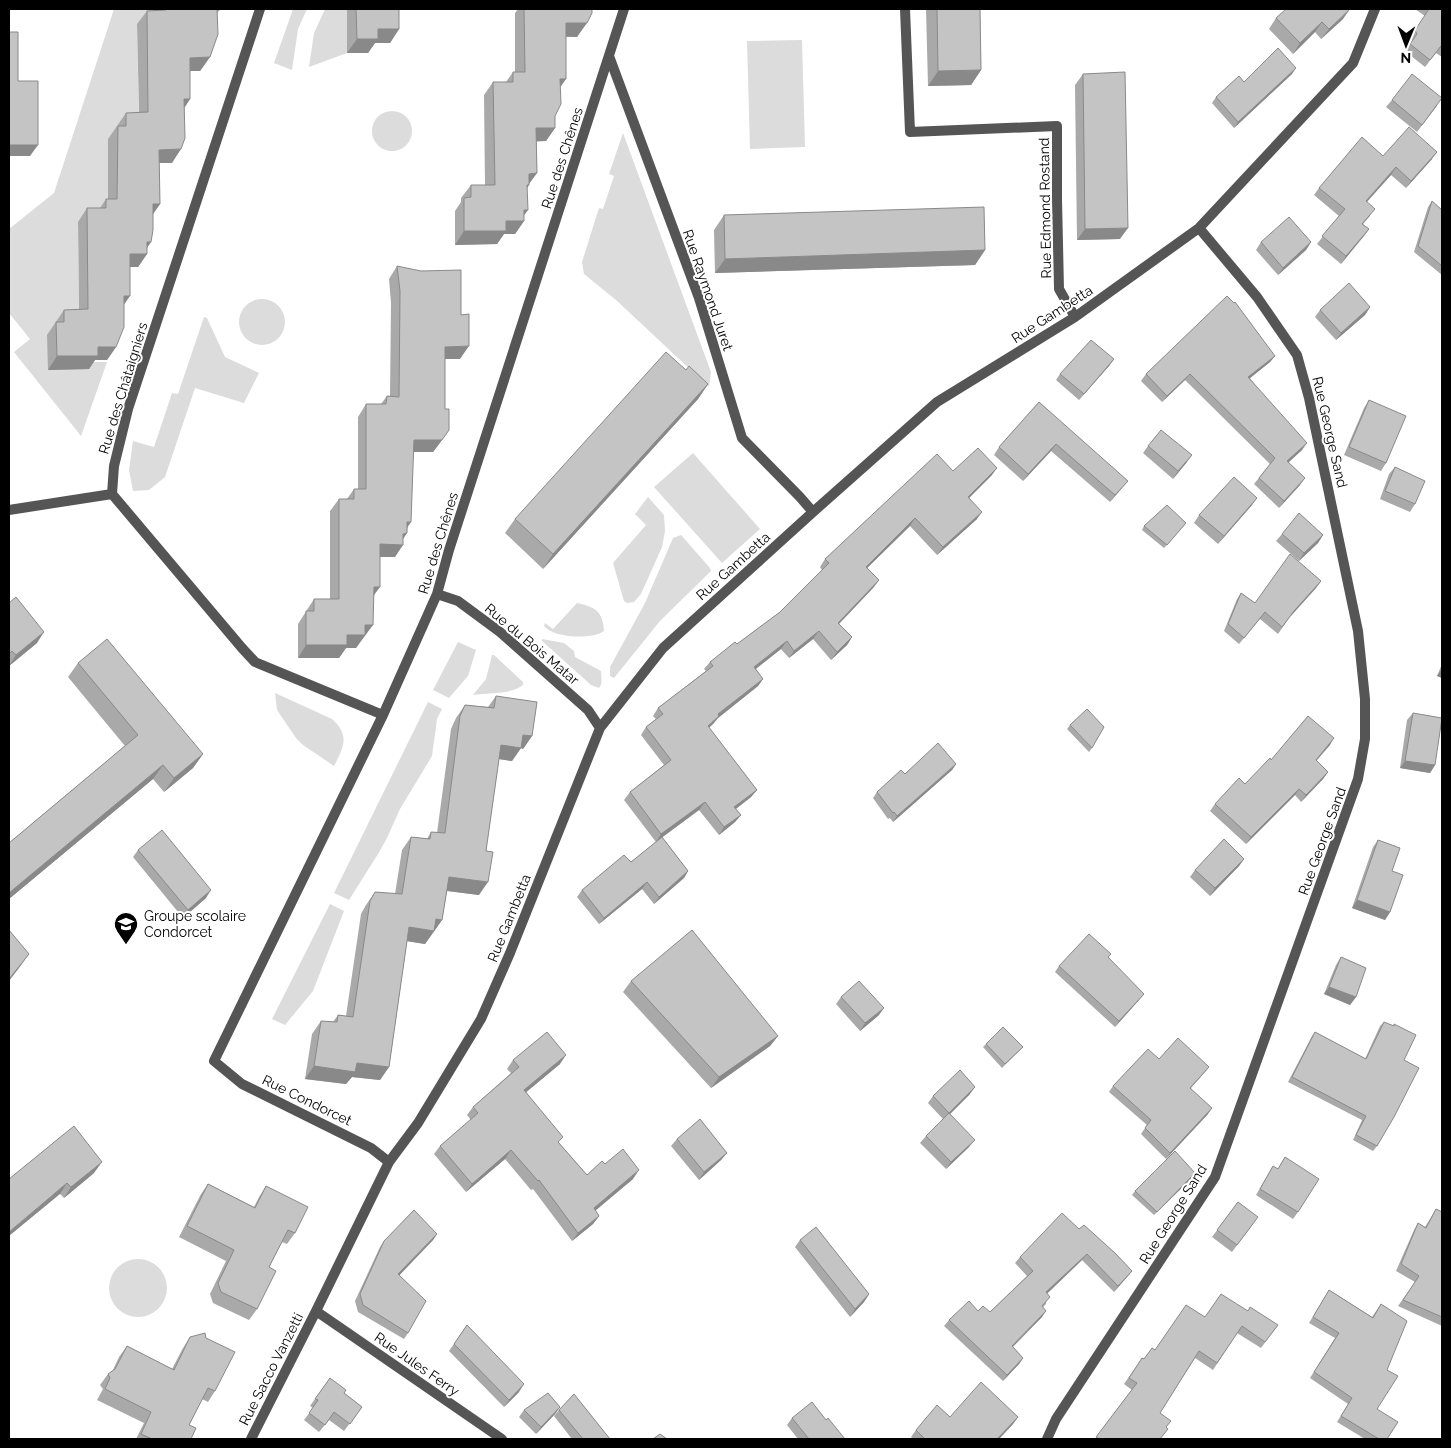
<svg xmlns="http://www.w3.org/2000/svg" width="1451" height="1448" viewBox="0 0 1451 1448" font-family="Raleway,sans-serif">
<rect width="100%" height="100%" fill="#fff"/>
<!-- green -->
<path fill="#dcdcdc" d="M114,9H169L137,24L139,126L108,212L78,222L79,323L89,362H107L81,436L14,352L30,339L9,313V229L54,193Z
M293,9H307L298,29L292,70L274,63Z
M325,9H347V53L309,67L314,33Z
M802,40L805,147L750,149L747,41Z
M372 131a20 20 0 1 1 40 0a20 20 0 1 1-40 0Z
M623,133L711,372L709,387L616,300L584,274L582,262L599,208L603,209L614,176L609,174Z
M239 322a23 23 0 1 1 46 0a23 23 0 1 1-46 0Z
M204,317L207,318L225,357L259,373L244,403L195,388L165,477L149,490L133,491L129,470L133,441L154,447L172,393L178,394Z
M693,453L760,529L722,563L654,487Z
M648,497L664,515L665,531L662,547L641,594L634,602L627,603L624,601L613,563L646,525L635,514Z
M681,535L710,568L711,571L660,621L614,678L610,676V667L645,603L673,538Z
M577,603C595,607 603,611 604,631C592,640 553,638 544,626L545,623L553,629Z
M542,639L564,643L574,651L575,657L601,671C601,677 603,683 599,688L591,685L542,641Z
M458,642L476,650L468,676L449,698L433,690Z
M492,655H494L523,682V685C510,695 489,692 473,695L486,679Z
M275,693L332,719C350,735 344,747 334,766L303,745L296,738L277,710Z
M428,702L442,709L437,719L432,756L400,809L387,838L378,854L349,900L334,893Z
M330,904L344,911L313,991L285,1025L272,1019Z
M109 1288a29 29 0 1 1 58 0a29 29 0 1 1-58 0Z"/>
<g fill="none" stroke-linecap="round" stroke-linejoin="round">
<!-- street -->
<path stroke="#555" stroke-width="10" d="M260,9L128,409L114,466L112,494L242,648L255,662L383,715
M905,9L910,132L1057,126V199L1059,289L1075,317
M609,56L699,298L742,438L800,497L813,512
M9,510L112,494
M437,594L458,601L500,632L588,710L600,728
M389,1162L371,1148L242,1084L214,1061L383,715L437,594L449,550L624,9
M316,1311L502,1439
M251,1439L316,1311L389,1162L418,1123L481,1019L510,953L600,728L663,648L813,512L937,402L1075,317L1199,228L1353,63L1375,9
M1047,1439L1056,1419L1215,1177L1358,779L1365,739V699L1358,631L1309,398L1297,355L1257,297L1199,228"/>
</g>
<!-- wall -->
<path fill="#a9a9a9" d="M161,9H221L217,13L210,57L200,71H190V99L184,108L172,163H159L160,204L153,214L147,248V254L138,267H130L116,347L107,360H95L89,369L48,370L47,335L64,310H79L78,222L87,208H100L106,199H108V139L126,113H139L137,24L147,11H160Z
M347,9H399V29L390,43H375L368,53H347Z
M518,9H592L577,37H566L560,87L555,116V128L546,141H536L537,173L529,184V185L527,188L524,215V221L515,234H504L497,244L455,245V211L461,202V198L471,185H485L484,95L493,82H506L513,72H515V13Z
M926,9H980L981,70L971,85L928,86Z
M1415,9H1442V57L1436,53L1425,67L1405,51L1412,41L1410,37L1425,16Z
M1276,18L1343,19L1321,39L1315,32L1293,54L1269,29Z
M1083,74L1120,239L1077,240L1075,85Z
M1292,74L1234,128L1212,103L1216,97L1244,82Z
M1392,100L1437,106L1417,132L1386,107Z
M1383,156L1432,159L1406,188L1391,175L1367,202L1370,216L1363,224L1369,229L1341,264L1317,244L1339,216L1314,195L1319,188Z
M1432,201L1442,210V275L1414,252L1428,207Z
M724,215L985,250L975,265L715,273L714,230Z
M1261,242H1311L1306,250L1278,275L1256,250Z
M397,266L460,359H445L442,440L433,452H413L407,533L403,538L395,557H380L374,596L364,637H363L356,648H346L339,658H298V624L314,599H330V511L339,499H347L354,489H358V417L366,404H381L387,396H390L391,303L389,279Z
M1370,307L1365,315L1336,340L1315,317L1320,310Z
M1275,356L1270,362L1250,378L1302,450L1288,463L1300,485L1279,508L1254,484L1270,464L1185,380L1162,402L1141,381L1146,374Z
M1114,359L1109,366L1079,400L1056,380L1060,374Z
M686,370L708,384L698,399L543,569L505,533L515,519Z
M1369,400L1386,463L1381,471L1344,455L1364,408Z
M1039,402L1122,488L1110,502L1051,451L1023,481L994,455L999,447Z
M1148,446L1187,462L1173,479L1143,453Z
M1395,467L1415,504L1410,512L1380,499L1389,474Z
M953,471L992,475L969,498L977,519L937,555L910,526L867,568L879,580L873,588L839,624L852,637L847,645L831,660L813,639L789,658L781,649L756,669L763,679L758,686L718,718L713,724L709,728L757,790L751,797L736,809L741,815L735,822L719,835L699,810L662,837L688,871L684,878L654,904L642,889L599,924L577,897L582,890L631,862L656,842L624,800L630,792L664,765L641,735L646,727L656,719L653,716L658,708L706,671L704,669L710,662L737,644L780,612L822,570L820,567L825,559Z
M1252,505L1218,544L1194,523L1199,515Z
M1186,523L1164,548L1142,530L1144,526Z
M1282,534L1323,535L1318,543L1299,561L1276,541Z
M1321,581L1316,588L1289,618L1278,634L1260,619L1239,644L1224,631L1237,599L1241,593L1255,603Z
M9,603L37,643L9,666Z
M78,663L203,754L193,768L164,792L153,779L9,899V843L125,746L68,677Z
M1442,664V678L1437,676Z
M496,696L532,736L523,749L521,748L512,761L499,759L479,895L447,891L442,920L425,944L407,941L389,1067L380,1080L352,1077L346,1084L305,1079L312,1034L321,1021L333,1022L338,1015L346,1016L361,914L366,905L375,892L395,894L402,850L411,837L427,839L431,832L437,833L451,729L456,718L465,705L488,707Z
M1413,713L1435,765L1430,773L1400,768L1407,720Z
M1070,725L1092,748L1089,752L1067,729Z
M1330,745L1316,760L1328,772L1323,779L1301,802L1295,795L1246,844L1210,811L1215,804L1245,784L1271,760Z
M956,764L952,770L893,822L890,818L888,819L873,798L877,792L905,774Z
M1378,840L1392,871L1390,912L1385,920L1352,908L1373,847Z
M138,850L206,898L183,918L133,857Z
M1244,859L1239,866L1210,896L1190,877L1195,870Z
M1341,957L1356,997L1350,1005L1324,994L1336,965Z
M1059,966L1139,1000L1115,1027L1055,972Z
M631,981L778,1036L770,1046L711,1088L623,992Z
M841,997L879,1015L860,1031L836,1004Z
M1384,1022L1404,1060L1377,1146L1373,1151L1353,1140L1362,1120L1288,1082L1312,1036L1315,1032L1365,1059L1380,1026Z
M986,1044L1023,1047L1002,1068L983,1047Z
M1159,1059L1209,1067L1191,1088L1208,1114L1166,1159L1141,1134L1147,1125L1109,1092L1113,1086Z
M513,1060L560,1064L526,1092L559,1143L587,1175L605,1164L633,1179L595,1210L599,1216L593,1224L572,1241L533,1189L531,1190L505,1159L466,1192L434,1154L440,1146L471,1120L467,1115L473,1107L511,1073L507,1069Z
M970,1094L950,1114L969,1147L946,1169L920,1143L926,1136L943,1119L928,1103L933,1096Z
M677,1139L727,1153L721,1160L699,1180L671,1146Z
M1285,1157L1298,1212L1293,1219L1256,1195L1273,1166L1278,1169Z
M94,1173L64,1198L60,1194L9,1179Z
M1195,1173L1193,1177L1154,1215L1132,1195L1135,1191Z
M208,1184L254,1207L259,1197L266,1186L295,1233L287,1244L282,1242L269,1267L257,1309L249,1320L213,1303L210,1294L226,1261L179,1237L201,1194Z
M1238,1202L1253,1224L1232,1252L1212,1237Z
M1436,1209L1442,1212V1326L1398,1306L1415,1282L1396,1271L1414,1230L1418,1223L1425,1227Z
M1079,1229L1132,1271L1127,1277L1114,1292L1082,1260L1047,1294L1046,1304L1043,1307L1042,1317L1013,1347L1023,1358L1019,1364L1003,1381L944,1326L949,1320L978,1311L990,1312L1027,1276L1015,1263L1020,1257Z
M437,1234L433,1240L399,1275L408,1333L404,1339L358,1312L355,1301L380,1247L384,1241Z
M800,1240L869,1294L864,1302L850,1317L795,1247Z
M1329,1290L1372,1317L1381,1304L1387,1370L1377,1409L1387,1439H1365L1337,1422L1348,1404L1310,1378L1335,1338L1309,1323Z
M1248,1311L1278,1325L1261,1348L1237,1333L1213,1370L1195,1358L1160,1413L1166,1427L1160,1439H1095L1132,1390L1124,1384L1142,1358L1144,1359L1155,1350L1205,1317Z
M467,1325L519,1392L504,1407L449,1351Z
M190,1337L215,1391L208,1402L202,1399L189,1425L191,1439H136L144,1423L97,1400L103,1389L100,1385L108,1374L112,1372L119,1357L127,1346L172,1369L183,1348Z
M330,1378L344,1393L362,1407L344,1431L329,1420L319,1432L304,1420L313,1408L310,1406Z
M560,1407L555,1414L536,1434L519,1417L524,1410Z
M559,1410L610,1439H572L554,1416Z
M950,1417H1018L1013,1424L999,1439H913L911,1437L916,1430Z
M792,1418L826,1420L845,1439H798L787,1425Z"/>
<!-- shaded-wall -->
<path fill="#898989" d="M1350,9L1343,19L1321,39L1329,29Z
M1322,22L1315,32L1293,54L1300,43Z
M566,23H587L577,37L557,36Z
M378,29H399L390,43H375L368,53H347L357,39Z
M210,57L200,71H181L190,58Z
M1296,68L1292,74L1234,128L1238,122Z
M981,70L971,85L928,86L938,71Z
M560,79H566L557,92Z
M184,99H190L181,113Z
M536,128H555L546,141L527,142Z
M9,145H38L30,156H9Z
M181,149L172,163H150L159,150Z
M1437,152L1432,159L1406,188L1411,181Z
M1396,167L1391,175L1361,208L1366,201Z
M537,173L528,185H529L520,199L529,174Z
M153,204H160L151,217Z
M524,210H528L520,221H524L515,234H504L497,244L455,245L464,231L506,221Z
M1128,228L1120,239L1077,240L1085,229Z
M1369,229L1364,236L1341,264L1346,256Z
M147,242H151L143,254H147L138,267H120L130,254Z
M1311,242L1306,250L1278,275L1283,268Z
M985,250L975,265L715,273L725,259Z
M124,296H130L121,309Z
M1370,307L1365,315L1336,340L1341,333Z
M469,346L460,359H437L445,347Z
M98,347H116L107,360H95L89,369L48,370L57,356Z
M1275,356L1270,362L1244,383L1248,377Z
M1114,359L1109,366L1079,400L1084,394Z
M1190,374L1185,380L1162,402L1167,396Z
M708,384L698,399L543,569L553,554Z
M414,440H442L433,452H405Z
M1307,443L1302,450L1282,468L1287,461Z
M1056,444L1051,451L1023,481L1028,474Z
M1192,455L1187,462L1173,479L1178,471Z
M997,468L992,475L963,504L968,497Z
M1305,478L1300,485L1279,508L1284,501Z
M1128,481L1110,502L1115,495Z
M1257,498L1252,505L1218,544L1224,536Z
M982,512L977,519L937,555L943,547Z
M915,518L910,526L861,574L866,567Z
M407,522H411L403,534L407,533L399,545H403L395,557H371L380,544Z
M1323,535L1318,543L1299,561L1304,553Z
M879,580L873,588L832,631L838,623Z
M1321,581L1316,588L1289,618L1278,634L1294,611Z
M374,587H380L371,599Z
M365,625H373L356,648H346L339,658H298L306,645L347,635Z
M819,631L813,639L789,658L794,651Z
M44,632L37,643L9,666L16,655Z
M852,637L847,645L831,660L837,652Z
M787,641L781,649L749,674L754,667Z
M1442,669V678L1437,676Z
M763,679L758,686L718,718L713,724L702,733L708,726L718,714Z
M523,735L532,736L523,749L521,748L512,761L492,758L501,745Z
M1334,738L1330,745L1311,767L1316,760Z
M203,754L193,768L164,792L174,778Z
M1405,761L1435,765L1430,773L1400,768Z
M956,764L952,770L893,822L897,816Z
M163,765L153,779L9,899V893Z
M1328,772L1323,779L1301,802L1306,795Z
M1299,789L1295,795L1246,844L1251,837Z
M757,790L751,797L729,814L734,807Z
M705,802L699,810L656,842L661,834Z
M741,815L735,822L719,835L724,827Z
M1244,859L1239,866L1210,896L1215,888Z
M688,871L684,878L654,904L659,897Z
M449,877L488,882L479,895L440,890Z
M647,882L642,889L599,924L604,918Z
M211,890L206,898L183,918L188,910Z
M1357,900L1390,912L1385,920L1352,908Z
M436,919L442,920L425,944L400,940L409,927Z
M29,954L19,968L9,981V979Z
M1329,987L1356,997L1350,1005L1324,994Z
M1144,994L1139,1000L1115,1027L1119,1021Z
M884,1008L879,1015L860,1031L865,1023Z
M778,1036L770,1046L711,1088L719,1077Z
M566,1055L560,1064L518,1099L524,1090Z
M357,1063L389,1067L380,1080L352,1077L346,1084L305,1079L314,1066Z
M1209,1067L1205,1072L1186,1093L1190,1088Z
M975,1087L970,1094L944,1120L949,1113Z
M1212,1108L1208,1114L1166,1159L1170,1153Z
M975,1140L969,1147L946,1169L951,1162Z
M511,1150L505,1159L466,1192L472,1184Z
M727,1153L721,1160L699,1180L704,1172Z
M102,1162L94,1173L64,1198L71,1187Z
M639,1170L633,1179L588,1217L594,1208Z
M1195,1173L1193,1177L1154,1215L1157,1212Z
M67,1183L60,1194L9,1236V1232Z
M599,1216L593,1224L572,1241L578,1233Z
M437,1234L433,1240L394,1281L398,1274Z
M1087,1254L1082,1260L1041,1299L1046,1292Z
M1132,1271L1127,1277L1114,1292L1118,1286Z
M869,1294L864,1302L850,1317L855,1309Z
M1046,1311L1042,1317L1007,1352L1012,1346Z
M1023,1358L1019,1364L1003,1381L1007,1375Z
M524,1384L519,1392L504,1407L509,1400Z
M560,1407L555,1414L536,1434L541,1427Z
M1018,1417L1013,1424L999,1439H997Z"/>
<!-- building -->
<path fill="#c4c4c4" stroke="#898989" d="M166,9H217L218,34L210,57L190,58V99H184L185,138L181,149L159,150L160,204H153V230L151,242H147V254H130V296H124V327L116,347H98V356H57L56,322H64V310L88,309L87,208H106V199H117L118,126H126V113L148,112L147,11L166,10Z
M356,9H399V29H378V39H357Z
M524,9H592V13L587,23H566V79H560L561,104L555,116V128H536L537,173L529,174V185H527L528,210H524V221H506V231H464V198L471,197V185H495L493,82H513V72H525Z
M937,9H980L981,70L938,71Z
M1286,9H1350L1329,29L1322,22L1300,43L1276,18Z
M1429,9H1442V46H1441L1430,60L1410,44L1417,34L1415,30Z
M9,32H18V81H38V145H9Z
M1278,48L1296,68L1238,122L1216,97L1239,76L1244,82Z
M1125,72L1128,228L1085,229L1083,74Z
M1412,74L1442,98L1422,125L1392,100Z
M1409,127L1437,152L1411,181L1396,167L1366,201L1375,209L1362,224L1369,229L1346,256L1322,236L1345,209L1319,188L1362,137L1383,156Z
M1432,201L1442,210V266L1418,246Z
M984,207L985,250L725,259L724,215Z
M1289,217L1311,242L1283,268L1261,242Z
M397,266L421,271L461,270V315L469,314V346L445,347V409H449V430L442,440H414L411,522H407V533L403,534V545L380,544V587H374L373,625H365V635H347V645H306V611H314V599H339V499H354V489H366V404H386L387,396L399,397L400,291Z
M1349,283L1370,307L1341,333L1320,310Z
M1227,296L1234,303L1235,302L1275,356L1248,377L1307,443L1287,461L1305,478L1284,501L1259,478L1275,458L1190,374L1167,396L1146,374Z
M1091,340L1114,359L1084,394L1060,374Z
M666,352L686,370L689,366L708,384L553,554L515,519Z
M1369,400L1406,416L1386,463L1349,447Z
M1039,402L1128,481L1115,495L1056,444L1028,474L999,447Z
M1161,430L1192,455L1178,471L1148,446Z
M978,448L997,468L968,497L982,512L943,547L915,518L866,567L879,580L838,623L852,637L837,652L819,631L794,651L787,641L754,667L763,679L718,714L719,716L708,726L757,790L734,807L741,815L724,827L705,802L661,834L630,792L671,760L646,727L663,714L658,708L713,666L710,662L735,642L737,644L780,612L829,563L825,559L937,454L953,471Z
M1395,467L1425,481L1415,504L1385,491Z
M1234,477L1257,498L1224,536L1199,515Z
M1167,505L1186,523L1167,545L1144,526Z
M1299,513L1323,535L1304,553L1282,534Z
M1290,554L1321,581L1294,611L1282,627L1265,612L1244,638L1228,624L1241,593L1255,603Z
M16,597L44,632L16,655L12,651L9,654V603Z
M107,639L203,754L174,778L163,765L9,893V843L138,735L78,663Z
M496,696L537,702L532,736L523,735L521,748L501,745L486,851L493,852L488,882L449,877L442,920L436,919L434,931L409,927L389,1067L357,1063L355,1072L314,1066L321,1021L337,1022L338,1015L353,1017L370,901L375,892L402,894L411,837L430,839L431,832L445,833L460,716L465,705L494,708Z
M1087,709L1104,727L1092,748L1070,725Z
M1413,713L1442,718L1435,765L1405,761Z
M1308,716L1334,738L1316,760L1328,772L1306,795L1299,789L1251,837L1215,804L1239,778L1245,784L1270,758L1271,760Z
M938,743L956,764L897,816L894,812L893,813L877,792L901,770L905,774Z
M162,830L211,890L188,910L138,850Z
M662,837L688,871L659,897L647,882L604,918L582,890L624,855L631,862Z
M1224,839L1244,859L1215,888L1195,870Z
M1378,840L1400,848L1392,871L1403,875L1390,912L1357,900Z
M9,930L29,954L9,979Z
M692,930L778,1036L719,1077L631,981Z
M1089,934L1111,954L1108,957L1144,994L1119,1021L1059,966Z
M1341,957L1366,968L1356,997L1329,987Z
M859,981L884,1008L865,1023L841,997Z
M1384,1022L1394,1026V1024L1416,1035L1404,1060L1419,1068L1394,1117L1377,1146L1356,1135L1366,1116L1292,1077L1315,1032L1366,1059Z
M1003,1027L1023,1047L1005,1064L986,1044Z
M547,1032L566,1055L524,1090L563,1137L558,1142L587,1175L602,1161L605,1164L623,1149L639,1170L594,1208L599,1216L578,1233L539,1180L538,1181L511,1150L472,1184L440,1146L478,1113L473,1107L519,1067L513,1060Z
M1178,1038L1209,1067L1190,1088L1212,1108L1170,1153L1145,1128L1151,1120L1113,1086L1148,1049L1159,1059Z
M960,1070L975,1087L949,1113L933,1096Z
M949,1113L975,1140L951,1162L926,1136Z
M700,1119L727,1153L704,1172L677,1139Z
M74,1126L102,1162L71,1187L67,1183L9,1232V1179Z
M1175,1151L1195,1173L1157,1212L1135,1191Z
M1285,1157L1319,1179L1298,1212L1260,1189L1273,1166L1278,1169Z
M208,1184L255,1208L266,1186L308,1207L295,1233L288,1230L269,1267L276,1271L257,1309L221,1292L218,1283L234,1250L187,1226Z
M1238,1202L1258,1217L1237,1245L1217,1230Z
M1436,1209L1442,1212V1317L1403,1300L1419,1276L1401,1264L1418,1223L1426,1228Z
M414,1210L437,1234L398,1274L426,1301L408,1333L363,1305L360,1294L384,1241Z
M1062,1213L1079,1229L1084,1225L1115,1253L1132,1271L1118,1286L1087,1254L1046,1292L1050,1297L1042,1306L1046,1311L1012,1346L1023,1358L1007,1375L949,1320L969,1301L978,1311L983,1306L990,1312L1033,1271L1020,1257Z
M816,1227L869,1294L855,1309L800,1240Z
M1329,1290L1373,1318L1381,1304L1407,1321L1387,1370L1398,1376L1377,1409L1398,1422L1387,1439H1379L1341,1416L1352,1398L1314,1372L1339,1333L1313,1317Z
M1221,1294L1248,1311L1250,1307L1278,1325L1265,1342L1242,1326L1217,1363L1199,1351L1160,1413L1171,1421L1166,1427L1168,1429L1160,1439H1100L1096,1437L1137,1383L1129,1378L1142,1358L1144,1359L1152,1348L1155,1350L1186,1305L1205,1317Z
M467,1325L524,1384L509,1400L454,1344Z
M205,1333L206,1338L235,1352L215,1391L208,1388L189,1425L196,1428L191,1439H152L141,1434L151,1412L105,1389L110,1378L108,1374L115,1369L127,1346L174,1370L190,1337Z
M330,1378L346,1390L344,1393L362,1407L350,1424L334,1412L325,1425L309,1413L318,1400L315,1399Z
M981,1382L1018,1417L997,1439H925L916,1430L937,1405L950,1417Z
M548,1393L560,1407L541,1427L524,1410Z
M574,1394L610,1439H583L559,1410Z
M812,1402L826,1420L828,1418L845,1439H809L792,1418Z
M660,1434L667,1439H653Z"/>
<!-- icons -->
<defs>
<g id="school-pin" transform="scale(1.25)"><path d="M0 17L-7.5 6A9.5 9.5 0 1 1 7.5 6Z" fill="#000" stroke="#fff"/><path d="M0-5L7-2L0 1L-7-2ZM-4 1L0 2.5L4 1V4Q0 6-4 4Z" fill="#fff"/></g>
</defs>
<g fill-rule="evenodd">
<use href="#school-pin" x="126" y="924"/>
</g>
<g text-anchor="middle" stroke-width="4" stroke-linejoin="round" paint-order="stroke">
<!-- street labels -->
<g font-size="14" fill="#000" stroke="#fff">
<text transform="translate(562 158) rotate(-72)" y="5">Rue des Chênes</text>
<text transform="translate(1045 208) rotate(-91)" y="5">Rue Edmond Rostand</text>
<text transform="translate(708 290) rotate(71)" y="5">Rue Raymond Juret</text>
<text transform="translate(1052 314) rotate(-33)" y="5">Rue Gambetta</text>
<text transform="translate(123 388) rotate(-73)" y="5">Rue des Châtaigniers</text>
<text transform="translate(1330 432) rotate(77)" y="5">Rue George Sand</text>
<text transform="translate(438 543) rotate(-73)" y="5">Rue des Chênes</text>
<text transform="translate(733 566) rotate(-42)" y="5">Rue Gambetta</text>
<text transform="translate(532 644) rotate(40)" y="5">Rue du Bois Matar</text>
<text transform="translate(1322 841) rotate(-70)" y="5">Rue George Sand</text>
<text transform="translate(509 918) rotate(-68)" y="5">Rue Gambetta</text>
<text transform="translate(307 1100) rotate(26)" y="5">Rue Condorcet</text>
<text transform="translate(1173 1214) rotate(-58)" y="5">Rue George Sand</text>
<text transform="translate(417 1364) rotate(35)" y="5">Rue Jules Ferry</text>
<text transform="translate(271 1369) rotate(-63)" y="5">Rue Sacco Vanzetti</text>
</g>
<!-- poi labels -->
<g font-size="14" fill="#000" stroke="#fff" text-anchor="start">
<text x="144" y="921">Groupe scolaire<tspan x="144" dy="16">Condorcet</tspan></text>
</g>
</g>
<!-- border -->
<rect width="1451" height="1448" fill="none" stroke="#000000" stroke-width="20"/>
<!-- north arrow -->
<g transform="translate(1406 45) rotate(181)" stroke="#ffffff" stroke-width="4" paint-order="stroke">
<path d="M0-4L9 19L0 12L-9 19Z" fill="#000000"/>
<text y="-8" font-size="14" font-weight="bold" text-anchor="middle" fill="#000000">N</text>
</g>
</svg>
